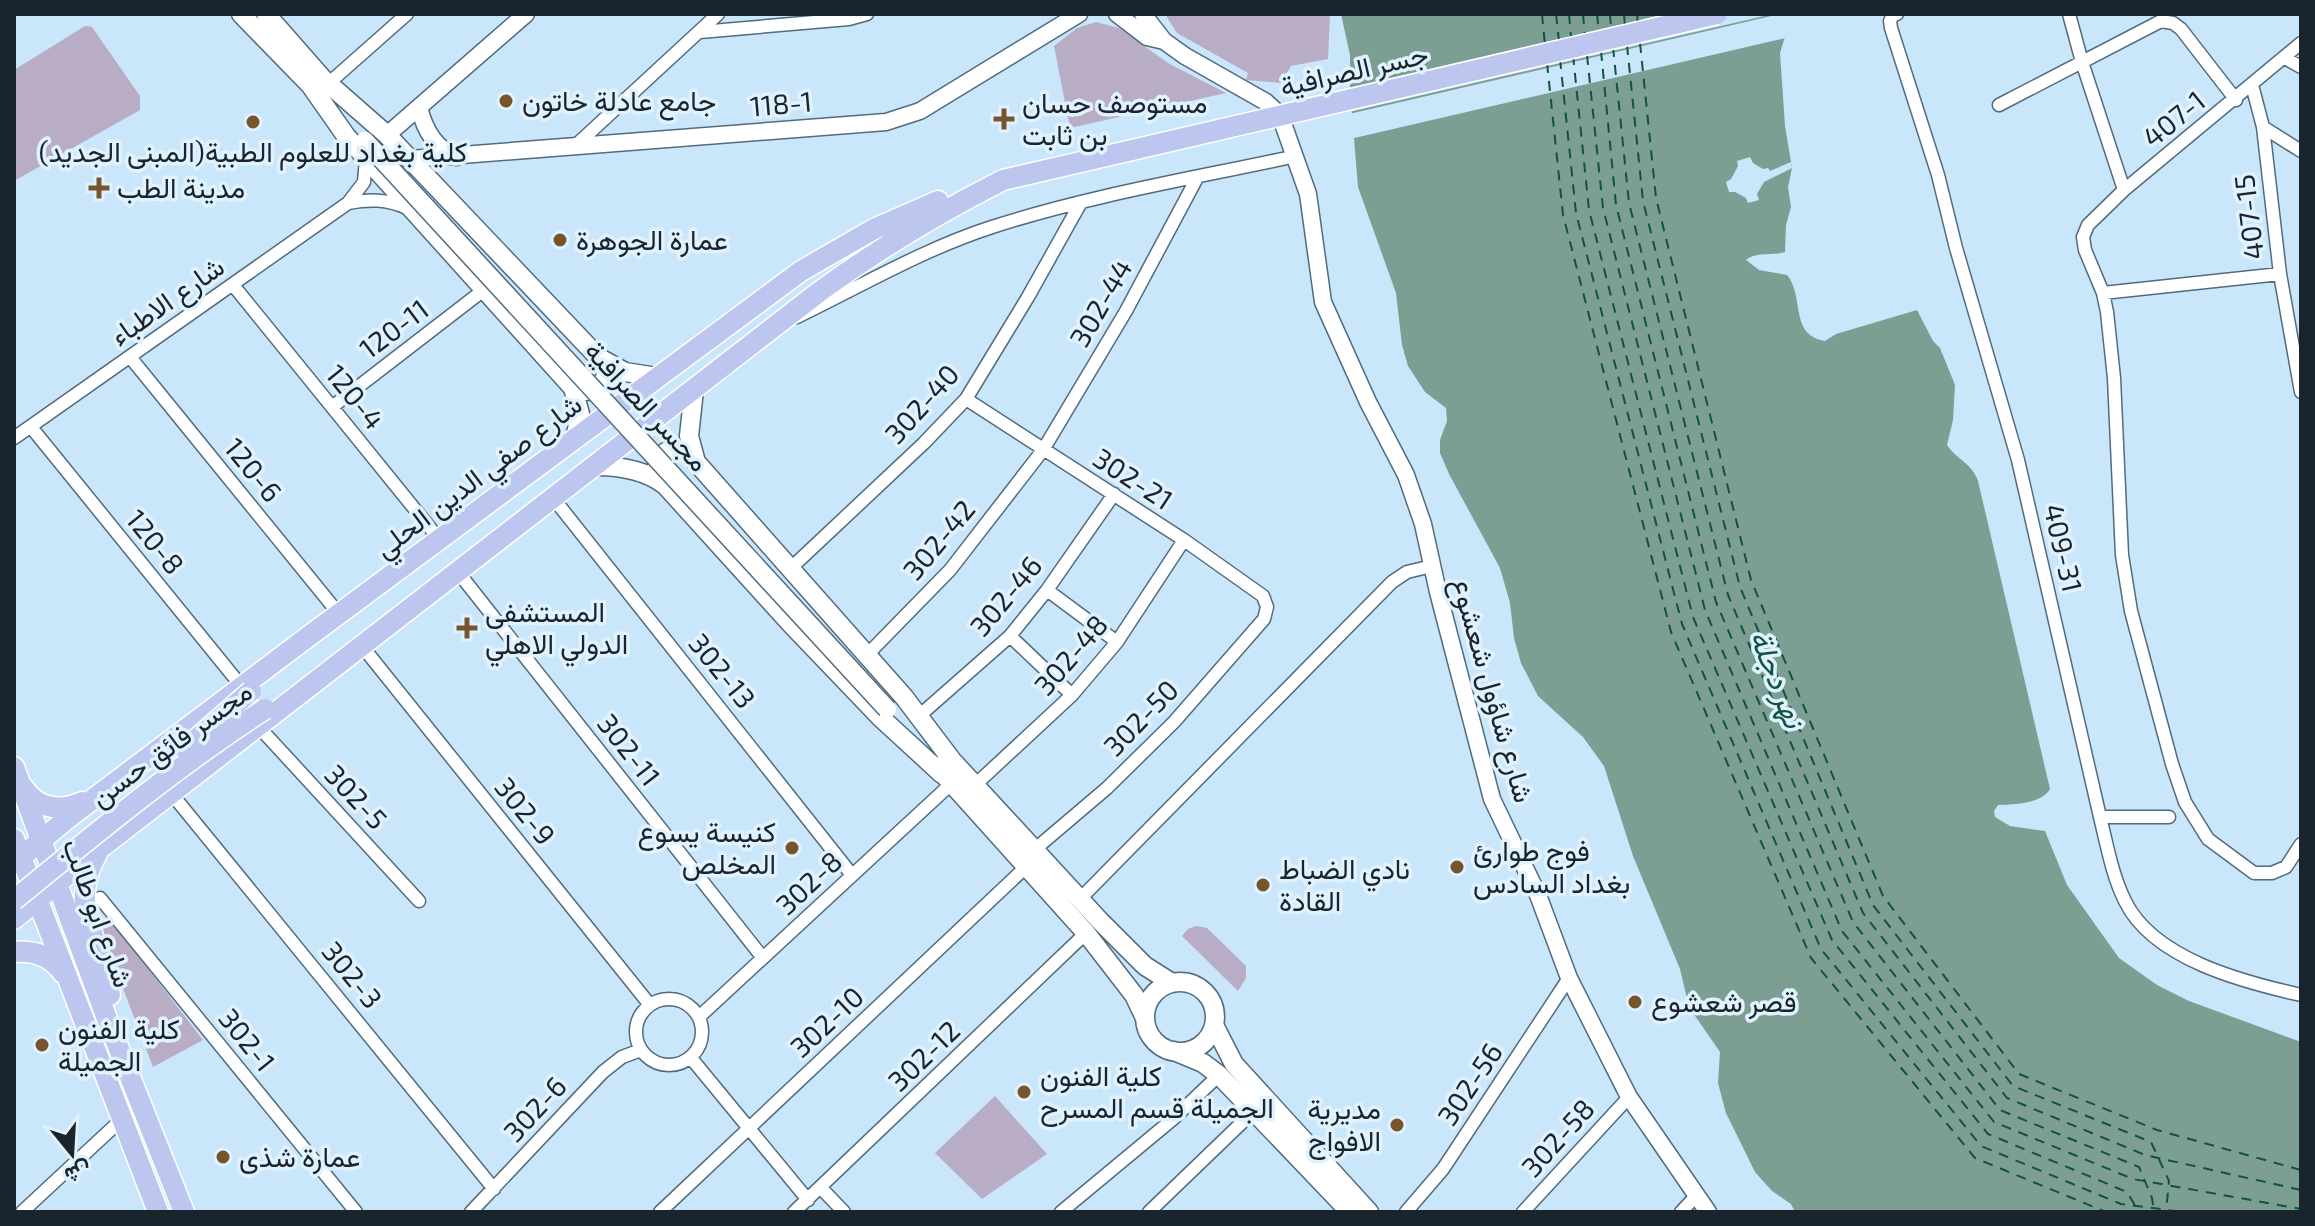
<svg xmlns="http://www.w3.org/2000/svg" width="2315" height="1226" viewBox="0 0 2315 1226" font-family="'Exo 2',Vazirmatn,sans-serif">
<rect width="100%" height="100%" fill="#c9e6fb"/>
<!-- green -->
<path fill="#b9adc5" d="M1165,14H1330L1328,59L1291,66L1281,83L1246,80L1248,73L1177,33Z
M1096,22L1119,28L1168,63L1226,93L1070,128L1054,46L1077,28Z
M85,26L92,27L140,96V110L14,181V70Z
M104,918L113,923L203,1040L153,1067L100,928V922Z
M1196,926L1207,928L1246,966V978L1238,991L1182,936L1188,929Z
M995,1096L1047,1154L982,1199L935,1153Z"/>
<!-- water -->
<path fill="#7d9e92" d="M1341,14H1792L1780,53L1785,126L1792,168L1788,187L1791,207L1786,225L1785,252C1773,256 1756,251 1746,260L1759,270L1787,275C1805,297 1789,335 1825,341L1836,334L1917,310L1933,341L1940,348L1955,385L1953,420L1947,445C1957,460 1972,463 1978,481L2050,789C2041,804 2015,804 1998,805L1994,811L1995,817L2010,826L2045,831L2067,885L2119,958L2157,985L2189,1001L2301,1042V1212H1795L1791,1204L1772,1191L1755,1172L1726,1113L1718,1083L1720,1052L1689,1007L1680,969L1633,856L1604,766L1583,737L1538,696L1521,663L1514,638L1510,603L1500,568L1449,474L1440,453V440L1447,421L1446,408L1425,392L1408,366L1402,345L1396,293L1358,187L1350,89V55Z"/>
<!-- pier -->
<path fill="#c9e6fb" d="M1666,14H1773L1349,112L1346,89Z
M1780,14H1796L1790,37L1350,139L1349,114Z
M1750,157L1753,163L1763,169L1768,168L1770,171L1791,162L1792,168L1764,182L1757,194L1759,200L1748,203L1746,198L1735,192H1729L1726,182L1731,179L1738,166L1737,161Z"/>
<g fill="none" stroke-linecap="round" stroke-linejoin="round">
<!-- ferry -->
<path stroke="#115342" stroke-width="2" stroke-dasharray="10 8" stroke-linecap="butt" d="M1542,14L1545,45
M1556,14L1559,41
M1569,14L1571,37
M1583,14L1585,37
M1597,14L1599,33
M1610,14L1611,28
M1624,14L1625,27
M1637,14L1638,25
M1640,43L1656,198L1751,580L1883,896L2019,1074L2157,1130L2301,1170
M1627,45L1643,201L1740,587L1873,905L2013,1086L2151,1142L2169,1181L2166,1212
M1613,47L1629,203L1728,595L1863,913L2007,1098L2145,1155L2301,1190
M1601,51L1616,205L1716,602L1853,922L2000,1110L2139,1167L2152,1198L2154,1212
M1573,55L1589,210L1693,617L1832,940L1988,1134L2127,1192L2139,1212
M1587,55L1603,208L1705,610L1842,931L1994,1122L2133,1179L2301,1209
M1560,59L1576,213L1682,624L1821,949L1981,1146L2121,1204L2183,1212
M1547,63L1563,215L1671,632L1811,958L1975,1158L2106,1212"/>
<!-- minor casing -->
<g stroke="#526b7e" stroke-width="15">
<path id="minor" d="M1897,14L1893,15L1890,21L1891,28L1938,175L1956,248L2018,460L2100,817C2107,845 2112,875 2125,901C2153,959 2243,982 2301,995
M2069,14L2082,62L2124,190
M700,32L849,19L867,14
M2301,43L2124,190L2088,225L2083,237L2085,250L2103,293L2107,312L2114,378L2122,555L2131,611L2172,764L2185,802L2208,839L2254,873H2272L2286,867L2301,844
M2285,58L2301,67
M329,83L407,14
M2252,85L2263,127L2280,274L2301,392
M1999,105L2161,21L2173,23L2181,29L2236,100
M2263,127L2301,151
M574,147L718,14
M348,203C370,199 386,199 407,208
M233,285L439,539
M2103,293L2280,274
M797,317C861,286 924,249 992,227C1091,195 1195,178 1296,156
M130,357L339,614
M966,399L1184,540L1263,596L1267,607L1264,619L1174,722L1107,788L1034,850
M332,407L485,289
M31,427L242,687
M14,438L348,203L364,182L366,159
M554,499L852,875
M791,568L924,443L966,399L1028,297L1080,204
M458,572L763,958
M1047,590L1117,642
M1010,636L1072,695
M362,646L650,1005
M866,656L950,570L1043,450L1126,311L1197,178
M919,716L1010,636L1047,590L1114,494
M258,726L419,901
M975,785L1072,695L1117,642L1184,540
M171,793L494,1189
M2100,817H2169
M100,898L356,1212
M1080,899L1392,582L1407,572L1432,566
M636 1032a33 33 0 1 1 66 0a33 33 0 1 1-66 0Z
M699,1017L951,784
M691,1058L808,1200
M821,1188L844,1212
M22,1212L121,1120
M471,1212L603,1072L622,1057L641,1050
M660,1212L1027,866
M794,1212L1086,933
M1061,1212L1173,1119L1219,1075
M1149,1212L1254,1111
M1406,1212L1443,1169L1569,978
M1523,1212L1629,1097
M1681,1212L1697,1195"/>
</g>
<!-- tertiary casing -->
<g stroke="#526b7e" stroke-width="19">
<path id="tertiary" d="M1117,14L1147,37L1164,41
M1143,14L1164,41L1185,56L1266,102L1280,115L1308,194L1323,302L1368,402L1406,475L1423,524L1438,592L1492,799L1538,895L1569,978L1629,1097L1708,1212
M419,107C424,128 435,149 457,157
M387,135L526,14
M410,159L886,122L920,111L1079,14"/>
</g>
<!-- secondary casing -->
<g stroke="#526b7e" stroke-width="21">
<path id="secondary" d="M241,14L317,92
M266,14L330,87
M322,78L387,135L598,357L625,372L657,377
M311,86L346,136L573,388L580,414L575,440
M694,390L689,436L696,462L904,697L954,763
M579,391C598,393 609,381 607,362
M596,466C620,466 645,470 665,485L790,623L880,717L942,774
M656,473C657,451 674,443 692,454
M947,755L1101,922L1145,966L1172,983
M936,766L1086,933L1134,995L1145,1018
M1145 1017a35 35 0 1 1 70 0a35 35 0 1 1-70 0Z
M1214,1025L1234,1064L1369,1212
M1174,1051L1203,1063L1219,1075L1350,1212"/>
</g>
<!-- primary casing -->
<g stroke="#fff" stroke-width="23">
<path id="primary" d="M14,767L107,1019L184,1212
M23,787C37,809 60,812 82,802
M14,839L158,1212
M97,854C66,905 103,944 110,995
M14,863L68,818L305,639L801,271L874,229L938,201
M14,919L94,853L819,292C878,249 938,213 1003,180
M14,952C34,950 51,956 63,973"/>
</g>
<!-- minor -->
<use href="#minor" stroke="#fff" stroke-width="12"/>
<!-- tertiary -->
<use href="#tertiary" stroke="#fff" stroke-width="16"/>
<!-- secondary -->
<use href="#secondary" stroke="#fff" stroke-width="18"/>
<!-- primary -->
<use href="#primary" stroke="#bdc6ef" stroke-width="20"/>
<!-- secondary-bridge casing -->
<g stroke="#526b7e" stroke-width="21" stroke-linecap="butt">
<path id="secondary-bridge" d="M365,141L887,709"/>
</g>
<!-- primary-bridge casing -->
<g stroke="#fff" stroke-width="23" stroke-linecap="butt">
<path id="primary-bridge" d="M1003,180L1717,14
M185,749L251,691
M14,900C95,834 177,766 265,709"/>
</g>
<!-- secondary-bridge -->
<use href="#secondary-bridge" stroke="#fff" stroke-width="18"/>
<!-- primary-bridge -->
<use href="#primary-bridge" stroke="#bdc6ef" stroke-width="20"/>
</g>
<!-- markers -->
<g fill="#76542c" stroke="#e0f2fe" stroke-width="3">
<circle cx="506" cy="101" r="8"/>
<path d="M1000 107h8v8h8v8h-8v8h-8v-8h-8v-8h8z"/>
<circle cx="253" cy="122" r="8"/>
<path d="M95 176h8v8h8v8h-8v8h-8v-8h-8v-8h8z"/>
<circle cx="560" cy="240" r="8"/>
<path d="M463 616h8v8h8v8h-8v8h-8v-8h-8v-8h8z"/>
<circle cx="792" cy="848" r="8"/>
<circle cx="1457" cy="867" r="8"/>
<circle cx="1263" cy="885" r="8"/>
<circle cx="1635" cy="1002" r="8"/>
<circle cx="42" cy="1045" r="8"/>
<circle cx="1024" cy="1092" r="8"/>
<circle cx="1397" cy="1125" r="8"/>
<circle cx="223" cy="1157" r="8"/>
</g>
<g text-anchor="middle" stroke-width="7" stroke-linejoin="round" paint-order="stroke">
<!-- street labels -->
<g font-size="28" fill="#1a242c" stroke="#e0f2fe">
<text transform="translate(1354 70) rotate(-13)" y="10">جسر الصرافية</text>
<text transform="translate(781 104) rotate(-5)" y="10">118-1</text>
<text transform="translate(2174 119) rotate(-39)" y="10">407-1</text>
<text transform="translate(2249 217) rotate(-97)" y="10">407-15</text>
<text transform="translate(167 301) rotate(-35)" y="10">شارع الاطباء</text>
<text transform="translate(1101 303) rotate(-60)" y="10">302-44</text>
<text transform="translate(394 329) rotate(-37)" y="10">120-11</text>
<text transform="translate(355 397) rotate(51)" y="10">120-4</text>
<text transform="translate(922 404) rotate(-48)" y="10">302-40</text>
<text transform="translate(647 406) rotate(47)" y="10">مجسر الصرافية</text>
<text transform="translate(253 470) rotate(51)" y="10">120-6</text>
<text transform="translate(478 476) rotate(-37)" y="10">شارع صفي الدين الحلي</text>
<text transform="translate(1133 479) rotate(33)" y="10">302-21</text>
<text transform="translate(939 540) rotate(-50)" y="10">302-42</text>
<text transform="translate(155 542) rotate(51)" y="10">120-8</text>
<text transform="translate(2063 548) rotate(77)" y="10">409-31</text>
<text transform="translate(1006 596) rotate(-50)" y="10">302-46</text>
<text transform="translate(1071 655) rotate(-49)" y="10">302-48</text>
<text transform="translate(722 671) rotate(51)" y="10">302-13</text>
<text transform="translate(1493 690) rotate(74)" y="10">شارع شاؤول شعشوع</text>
<text transform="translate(1141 718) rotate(-46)" y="10">302-50</text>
<text transform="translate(171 744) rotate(-36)" y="10">مجسر فائق حسن</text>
<text transform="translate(629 750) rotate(52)" y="10">302-11</text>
<text transform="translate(356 797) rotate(47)" y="10">302-5</text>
<text transform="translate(525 811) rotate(51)" y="10">302-9</text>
<text transform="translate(809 883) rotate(-43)" y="10">302-8</text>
<text transform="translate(98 913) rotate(70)" y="10">شارع ابو طالب</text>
<text transform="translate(352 975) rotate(51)" y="10">302-3</text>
<text transform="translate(827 1022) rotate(-43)" y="10">302-10</text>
<text transform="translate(247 1040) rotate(51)" y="10">302-1</text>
<text transform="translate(924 1056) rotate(-44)" y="10">302-12</text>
<text transform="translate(1470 1084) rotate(-56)" y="10">302-56</text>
<text transform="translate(535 1109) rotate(-47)" y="10">302-6</text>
<text transform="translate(1558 1138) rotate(-48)" y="10">302-58</text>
</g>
<!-- poi labels -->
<g font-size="28" fill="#1a242c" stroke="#e0f2fe" text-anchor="start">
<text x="522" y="111">جامع عادلة خاتون</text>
<text x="1022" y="113">مستوصف حسان<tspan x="1022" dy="32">بن ثابت</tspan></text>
<text x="253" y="162" text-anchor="middle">كلية بغداد للعلوم الطبية(المبنى الجديد)</text>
<text x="117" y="198">مدينة الطب</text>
<text x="576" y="250">عمارة الجوهرة</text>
<text x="485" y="622">المستشفى<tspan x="485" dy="32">الدولي الاهلي</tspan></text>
<text x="776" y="842" text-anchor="end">كنيسة يسوع<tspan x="776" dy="32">المخلص</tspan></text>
<text x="1473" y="861">فوج طوارئ<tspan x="1473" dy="32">بغداد السادس</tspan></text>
<text x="1279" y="879">نادي الضباط<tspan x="1279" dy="32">القادة</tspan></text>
<text x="1651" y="1012">قصر شعشوع</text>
<text x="58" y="1039">كلية الفنون<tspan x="58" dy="32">الجميلة</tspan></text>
<text x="1040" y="1086">كلية الفنون<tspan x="1040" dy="32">الجميلة قسم المسرح</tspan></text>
<text x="1381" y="1119" text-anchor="end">مديرية<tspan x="1381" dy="32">الافواج</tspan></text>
<text x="239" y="1167">عمارة شذى</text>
</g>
<!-- water labels -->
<g font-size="30" font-style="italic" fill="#115342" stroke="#e0f2fe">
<text transform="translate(1777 679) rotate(69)" y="10">نهر دجلة</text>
</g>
</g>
<!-- border -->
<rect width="2315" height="1226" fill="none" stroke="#1a242c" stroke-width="32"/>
<!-- north arrow -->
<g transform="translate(72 1154) rotate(162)" stroke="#e0f2fe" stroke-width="6" paint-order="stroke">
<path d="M0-6L14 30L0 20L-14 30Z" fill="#1a242c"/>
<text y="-12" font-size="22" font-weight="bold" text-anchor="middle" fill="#1a242c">ش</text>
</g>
</svg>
